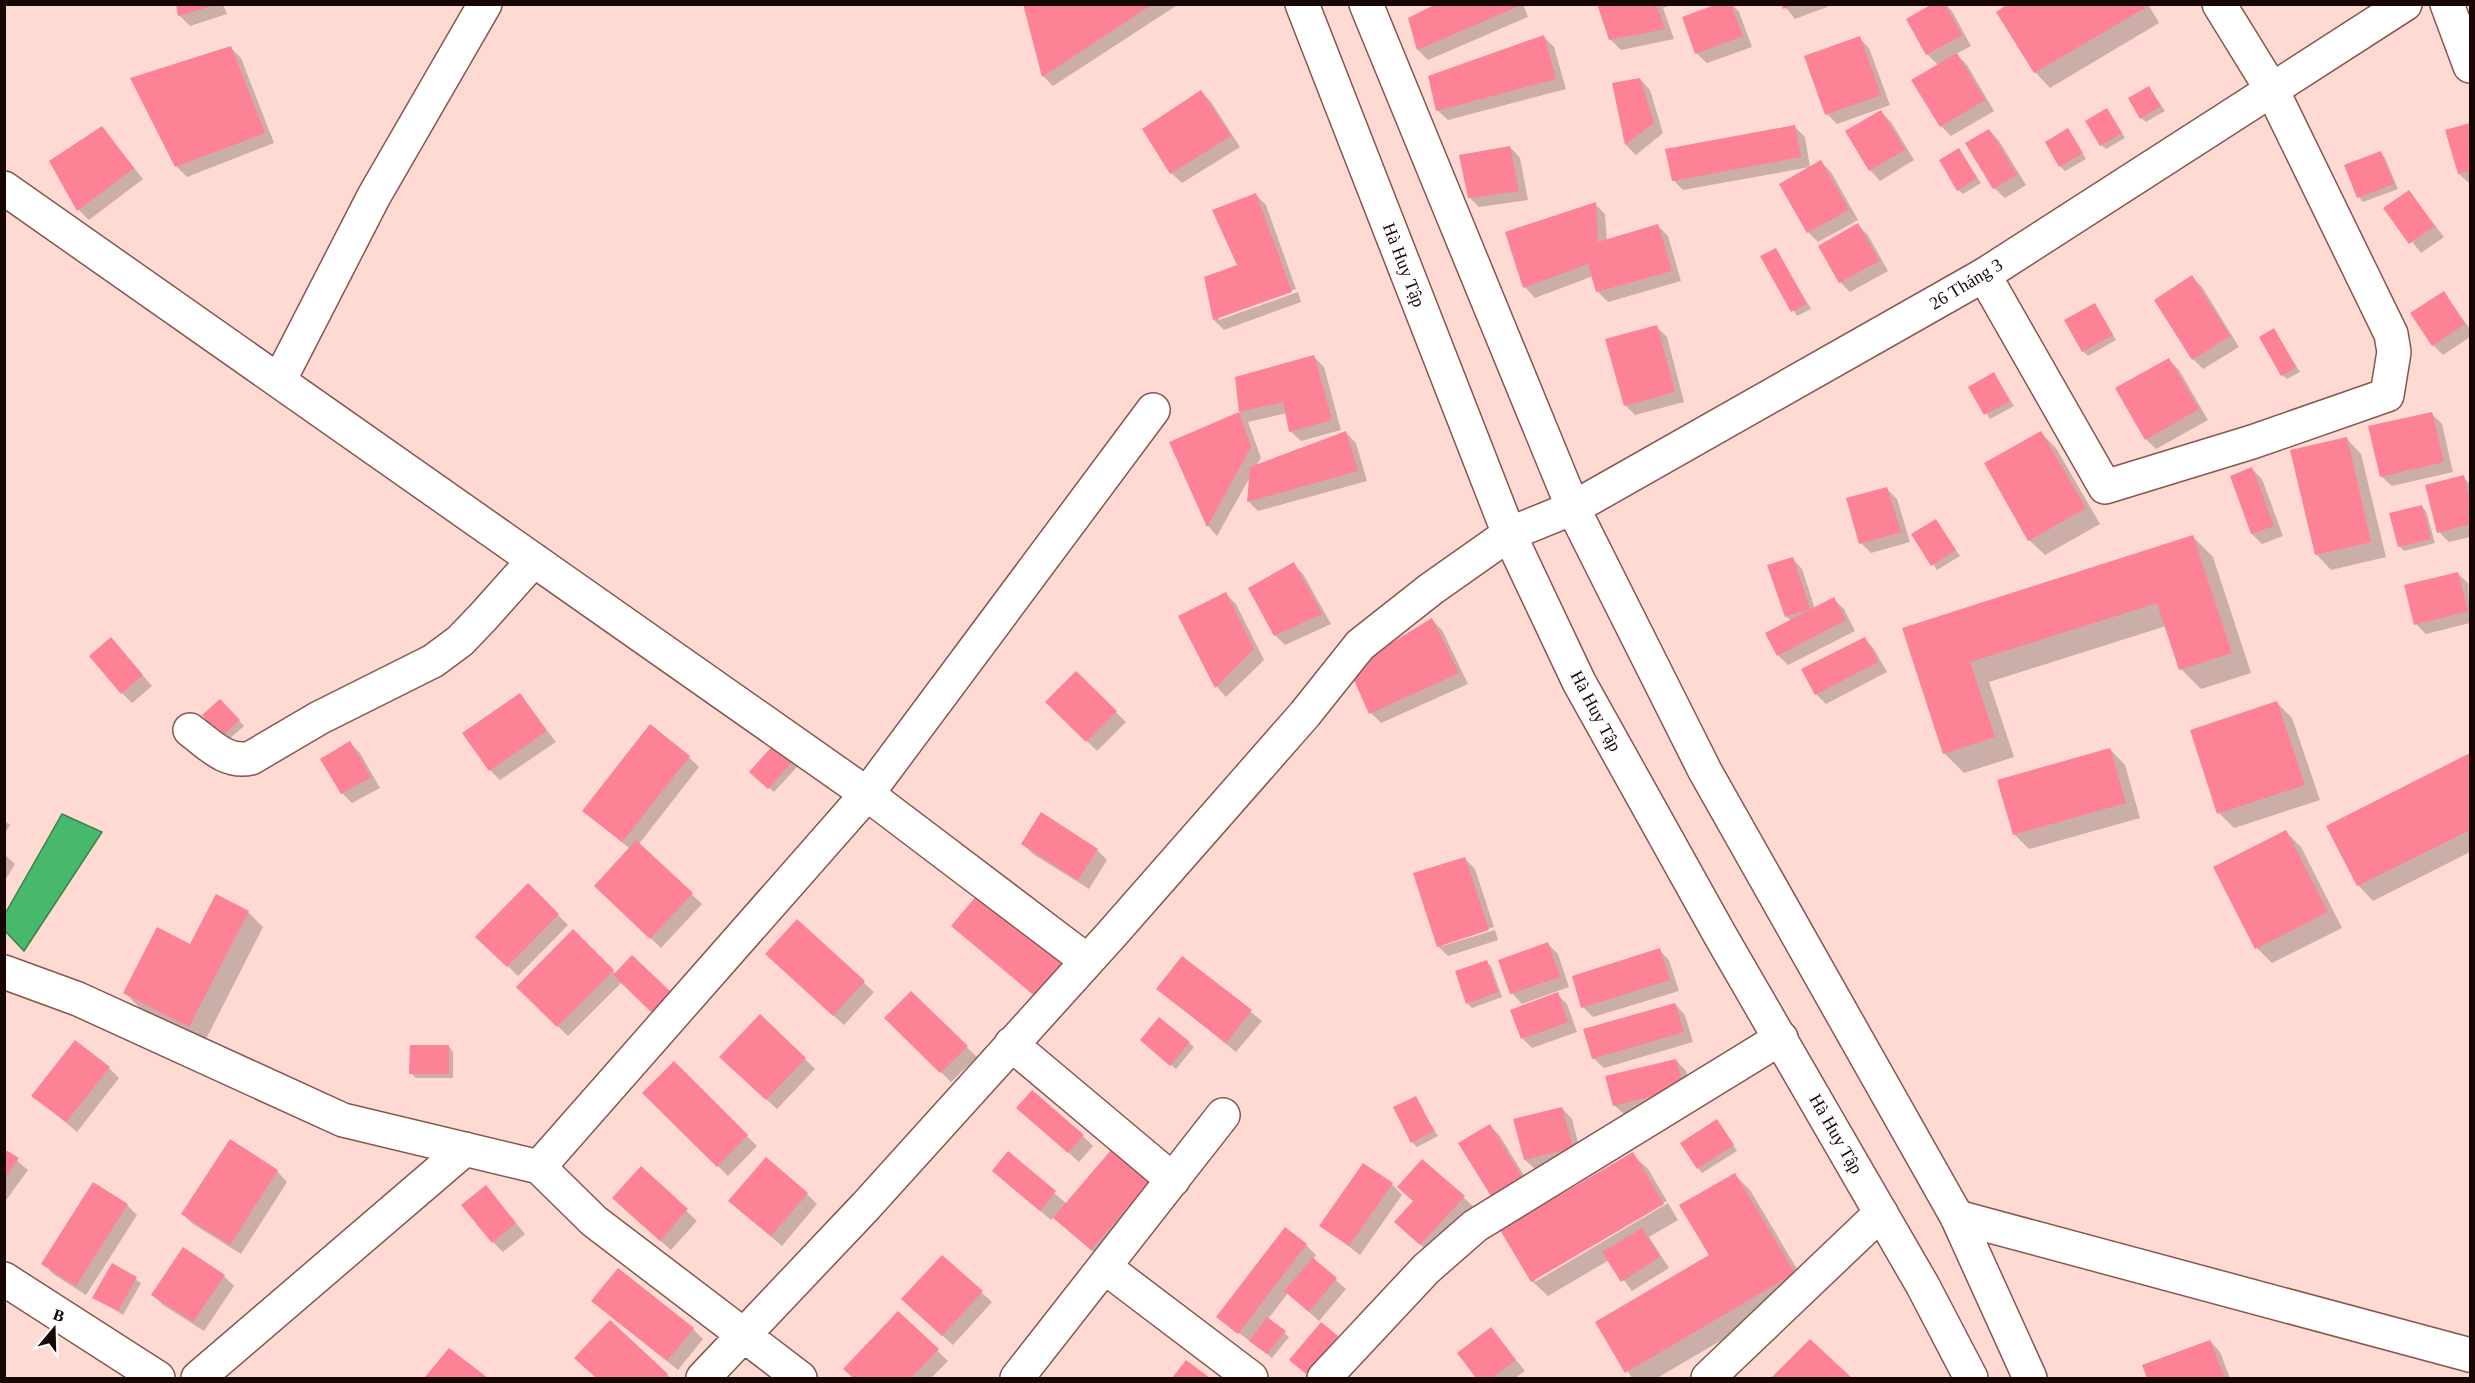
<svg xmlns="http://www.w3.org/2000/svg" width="2475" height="1383" viewBox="0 0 2475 1383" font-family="'Times New Roman',serif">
<rect width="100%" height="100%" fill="#fedad3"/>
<!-- water -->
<path fill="#48b86d" stroke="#39834e" stroke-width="1.5" d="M62,814L102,832L24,951L5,931V914Z"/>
<!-- shadow -->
<path fill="#0003" d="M177,4H223L227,14L190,26L180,16Z
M1024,4H1179L1053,86L1043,76Z
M1440,4H1523L1528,17L1428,60L1418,50L1410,19Z
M1599,4H1673L1663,8L1674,39L1621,50L1611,40Z
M1722,4H1732L1739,12L1752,47L1707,63L1696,53Z
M1783,4H1835L1795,19Z
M1935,4H1945L1952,11L1971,46L1956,54L1967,65L1994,111L1951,136L1941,126L1939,66L1927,54Z
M2011,4H2148L2159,23L2050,88L2035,72Z
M1544,37L1554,47L1566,89L1448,120L1437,110Z
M1859,38L1869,48L1890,105L1837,124L1827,114Z
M231,48L241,58L274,143L187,177L177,167L132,79Z
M1640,79L1650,90L1663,133L1636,155L1626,145L1614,84Z
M2149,88L2165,111L2146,122L2141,118Z
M1201,92L1211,102L1240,147L1182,183L1171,173Z
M2107,110L2125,138L2106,149L2101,145Z
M1881,112L1891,122L1914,160L1880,181L1870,170Z
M2470,124V184L2459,174L2447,131Z
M1794,126L1805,137L1810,167L1683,190L1673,180Z
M102,128L143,179L89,220L79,210L51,161Z
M1989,130L1999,141L2026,185L2005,198L1994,188Z
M2068,130L2086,159L2065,171L2060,166Z
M1510,147L1520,158L1528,200L1479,207L1469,197Z
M1959,150L1981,183L1963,194L1958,190Z
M2380,153L2385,158L2398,189L2363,202L2359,197Z
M1821,162L1831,172L1858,220L1818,242L1808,232Z
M2409,192L2444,237L2421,253L2385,208Z
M1256,195L1266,205L1296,289L1219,316V320L1298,292L1301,302L1224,330L1214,320L1206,278L1239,266Z
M1595,204L1605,214L1607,241L1658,226L1668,236L1681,281L1608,302L1598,292L1593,276L1535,298L1525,287L1507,233Z
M1858,225L1868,235L1888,271L1850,292L1840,282Z
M1776,250L1811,309L1797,316L1762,257Z
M2192,277L2202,287L2239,347L2203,369L2193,359Z
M2444,293L2470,329V337L2443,355L2433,345Z
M2095,305L2116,340L2088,356L2083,351Z
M1657,327L1667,337L1684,402L1635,415L1625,405Z
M2274,330L2300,372L2287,379L2282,375Z
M1314,357L1324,367L1341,430L1301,441L1290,431L1287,413L1248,422L1261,458L1256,466L1346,433L1356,443L1367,481L1258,511L1248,501L1250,477L1217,536L1208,526L1171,442L1240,413L1237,378Z
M2168,359L2179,370L2208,420L2156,449L2146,439Z
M1994,374L2014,406L1990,419L1970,387Z
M2431,413L2442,424L2453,472L2392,486L2381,476Z
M2041,433L2056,448L2100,524L2045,555L2029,540Z
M2346,438L2361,454L2386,557L2331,570L2316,554Z
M2252,469L2262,479L2283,536L2262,544L2252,534Z
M2463,477L2470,484V537L2449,542L2439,532Z
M1887,489L1897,499L1910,542L1871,553L1861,543Z
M2421,506L2426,511L2435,543L2404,551L2400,547Z
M1936,521L1960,556L1937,570L1914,535Z
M2193,537L2213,557L2251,673L2201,689L2181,669L2166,626L1989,682L2014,757L1964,773L1944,753L1904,629Z
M1792,558L1802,569L1815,609L1833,599L1844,609L1855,631L1788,665L1778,655L1791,621L1786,616Z
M1293,564L1303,574L1331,624L1285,645L1275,635Z
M2457,573L2468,583L2470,623L2426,634L2416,624Z
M1226,594L1236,604L1264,660L1226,697L1217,687L1180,617Z
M1432,620L1442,630L1468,684L1381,723L1371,713Z
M1864,638L1874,649L1887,672L1826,704L1816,694Z
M121,650L152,686L132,703L122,693Z
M1076,673L1126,722L1097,751L1047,702Z
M520,695L556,742L500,780L490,770Z
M220,701L244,726L228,740L205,715Z
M2277,703L2292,718L2320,800L2234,828L2219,813Z
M350,743L360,753L380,788L352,803L342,793Z
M775,745L798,766L774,792L751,772Z
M2110,749L2125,765L2140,818L2029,849L2014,834Z
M2470,755V852L2373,901L2358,885L2328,826Z
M689,757L699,767L639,844L702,904L661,948L606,896L630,849L584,811Z
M4,820L10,825L4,835Z
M2286,832L2301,847L2342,928L2272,963L2257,948Z
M1023,844L1097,850L1107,860L1089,889L1033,854Z
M4,854L15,864L4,882Z
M1465,859L1475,869L1494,927L1442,943V946L1495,930L1498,940L1448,956L1438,946Z
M528,885L568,925L518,976L478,937Z
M248,912L263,927L205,1041L140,1008L125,993L190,946Z
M797,921L874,992L844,1025L777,964Z
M573,931L616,974L632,957L680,1003L662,1021L622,982L568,1036L518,987Z
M1548,944L1558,954L1569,987L1522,1004L1512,993Z
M1659,950L1669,960L1679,991L1593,1017L1583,1007Z
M1183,958L1262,1021L1236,1052L1158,989Z
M1486,962L1491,966L1502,997L1472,1008L1467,1003Z
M911,993L977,1057L951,1082L886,1018Z
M1557,994L1567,1004L1577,1032L1532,1048L1522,1038Z
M1675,1004L1685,1015L1693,1042L1604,1068L1593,1058Z
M1189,1043L1194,1047L1176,1069L1146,1045Z
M449,1047L453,1052V1078H416L411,1073Z
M805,1059L815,1069L777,1109L731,1067Z
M1676,1060L1686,1071L1693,1098L1625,1115L1614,1105Z
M674,1063L757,1146L728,1176L644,1093Z
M109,1068L119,1078L77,1132L33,1095Z
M1415,1098L1438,1136L1417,1147L1412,1142Z
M1562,1108L1572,1119L1582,1158L1536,1170L1525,1160Z
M1029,1118L1083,1136L1093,1146L1079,1162Z
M1490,1126L1500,1136L1534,1192L1505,1210Z
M1721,1126L1737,1151L1702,1173L1698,1168Z
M230,1141L277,1171L287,1182L241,1254L193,1224L183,1214Z
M4,1150L28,1170L4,1203Z
M1008,1153L1067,1204L1148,1183L1158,1193L1101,1259L1054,1217L1051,1220L1004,1181Z
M1632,1154L1648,1169L1667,1201L1535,1278V1282L1668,1203L1678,1220L1649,1237L1669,1268L1632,1291L1609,1260L1548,1296L1532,1281L1502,1230Z
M641,1168L697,1221L671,1250L624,1209Z
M1735,1175L1750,1190L1809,1289L1657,1378H1632L1597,1323L1711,1256Z
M1392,1184L1402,1195L1360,1255L1321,1225Z
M486,1187L525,1234L503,1252L493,1242Z
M807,1194L817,1204L782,1246L740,1211Z
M1463,1197L1474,1207L1431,1254L1406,1232L1414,1201Z
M127,1205L137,1215L86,1295L53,1274L43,1263Z
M1285,1229L1306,1245L1316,1255L1313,1260L1346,1289L1319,1321L1288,1293L1268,1319L1289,1337L1272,1358L1218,1317Z
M942,1257L992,1302L953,1345L914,1310Z
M113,1265L141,1283L123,1315L94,1297Z
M224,1276L234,1286L204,1331L163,1305L153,1295Z
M593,1301L693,1329L703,1339L678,1370Z
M898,1313L948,1361L931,1378H854L845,1369Z
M610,1322L671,1378H598L587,1368Z
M1491,1329L1525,1371L1515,1378H1478L1459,1353Z
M1337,1337L1341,1342L1311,1377L1296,1364Z
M1810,1341L1849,1378H1773Z
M2210,1341L2220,1352L2230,1378H2149L2144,1366Z
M449,1350L485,1378H429L427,1377Z"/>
<!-- building -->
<path fill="#fd8295" d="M176,4H215V5L178,16Z
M1023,4H1153L1042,77Z
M1436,4H1518L1519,6L1417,50L1408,18Z
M1597,4H1656L1665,29L1609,40Z
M1717,4H1731L1743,36L1695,54L1682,17Z
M1781,4H1796V5L1783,9Z
M1932,4H1945L1962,35L1926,55L1906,19Z
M2008,4H2143L2145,8L2034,73L1996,12Z
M1544,35L1556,79L1436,111L1428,76Z
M1860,36L1881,95L1825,115L1804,56Z
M231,46L265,133L175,167L130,78Z
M1957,53L1985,100L1940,127L1911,80Z
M1640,78L1654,123L1625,145L1612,83Z
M2149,86L2161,106L2140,119L2128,98Z
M1201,90L1231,136L1170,174L1142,129Z
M2107,108L2122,133L2100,146L2085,121Z
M1881,110L1905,150L1869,171L1845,131Z
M2470,123V171L2458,174L2445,130Z
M1795,125L1801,157L1672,181L1665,149Z
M102,126L134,168L77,211L49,161Z
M2068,128L2083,153L2059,167L2045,142Z
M1989,129L2017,175L1993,189L1965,143Z
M1510,146L1519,191L1468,198L1459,155Z
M1959,148L1977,178L1957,191L1939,160Z
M2381,151L2394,184L2357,198L2344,165Z
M1821,160L1849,210L1807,233L1779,184Z
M2409,190L2435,226L2409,244L2383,208Z
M1256,193L1292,292L1213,320L1204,277L1237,265L1212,210Z
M1596,202L1598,242L1658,224L1672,271L1596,292L1588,264L1523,288L1505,232Z
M1858,223L1879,261L1839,283L1818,246Z
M1776,248L1807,304L1791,312L1760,256Z
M2192,275L2230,336L2192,360L2154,300Z
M2444,291L2465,324L2432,346L2410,313Z
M2095,303L2113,335L2082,352L2064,320Z
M1657,325L1675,392L1624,406L1605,339Z
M2274,328L2296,367L2281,376L2259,337Z
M1314,355L1332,420L1289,432L1283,402L1239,412L1235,377Z
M2169,358L2199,409L2145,440L2115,388Z
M1994,372L2010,401L1984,415L1968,387Z
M1239,412L1251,447L1207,527L1169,442Z
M2432,412L2444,462L2380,477L2368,426Z
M1346,431L1358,471L1247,502L1250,467Z
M2041,431L2086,508L2028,541L1984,463Z
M2347,437L2371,542L2315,555L2290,450Z
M2252,467L2274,526L2251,534L2230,476Z
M2464,475L2470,500V524L2437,533L2425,485Z
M1887,487L1901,532L1859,544L1846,498Z
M2422,505L2431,539L2398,547L2389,513Z
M1936,519L1956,550L1931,566L1911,534Z
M2193,535L2232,653L2179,670L2157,603L1970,662L1995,737L1943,754L1902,628Z
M1793,557L1810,609L1785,617L1767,565Z
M1294,562L1322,614L1274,636L1248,588Z
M2458,572L2468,611L2414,625L2404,585Z
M1226,592L1254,649L1215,688L1178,616Z
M1834,597L1846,620L1777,656L1765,633Z
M1432,618L1459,673L1369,714L1349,669Z
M111,637L143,675L121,694L89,656Z
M1865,637L1878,662L1815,695L1801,669Z
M1076,671L1117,711L1086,742L1045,702Z
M520,693L547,731L489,771L462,733Z
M220,699L240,720L222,736L202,715Z
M2277,701L2305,785L2217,814L2190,730Z
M650,724L690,756L622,842L582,811Z
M350,741L371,777L341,794L320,759Z
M775,743L794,760L768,789L749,772Z
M2110,748L2126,803L2013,835L1997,780Z
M2470,753V830L2357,886L2326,826Z
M1041,812L1098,849L1078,880L1021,844Z
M2286,830L2328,912L2255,949L2213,867Z
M636,840L693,893L650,939L594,886Z
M1465,857L1489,930L1437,947L1413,873Z
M528,883L559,914L507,967L475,937Z
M216,894L249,911L189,1027L123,993L157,927L190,944Z
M978,894L1064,966L1037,998L951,926Z
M797,919L865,981L833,1016L765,954Z
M573,929L614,970L557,1027L516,987Z
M1548,942L1560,977L1510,994L1498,960Z
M1660,948L1670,980L1581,1008L1572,976Z
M632,955L671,992L651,1012L613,975Z
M1182,956L1252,1010L1226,1043L1156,989Z
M1487,960L1498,992L1466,1004L1455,971Z
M911,991L968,1046L940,1073L884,1018Z
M1558,992L1568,1022L1521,1039L1510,1010Z
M1675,1003L1684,1032L1592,1059L1583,1029Z
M760,1014L806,1058L766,1100L719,1057Z
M1159,1017L1190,1042L1170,1066L1140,1040Z
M75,1040L110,1067L66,1122L31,1096Z
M410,1045H449V1074H409Z
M1676,1059L1684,1088L1613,1106L1605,1076Z
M674,1061L748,1135L717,1167L642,1093Z
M1032,1090L1084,1135L1068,1153L1016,1108Z
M1416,1096L1434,1131L1411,1143L1393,1107Z
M1562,1107L1573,1148L1524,1160L1513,1119Z
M1717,1119L1734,1145L1697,1169L1680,1143Z
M1490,1124L1525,1182L1494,1201L1458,1143Z
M230,1139L278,1170L230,1245L181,1214Z
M4,1149L19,1158L4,1179Z
M1111,1150L1149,1182L1091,1250L1053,1218Z
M1008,1151L1056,1191L1040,1211L992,1171Z
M1633,1152L1664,1204L1531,1282L1500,1230Z
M766,1157L808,1193L771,1236L728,1201Z
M1422,1159L1465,1196L1420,1245L1394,1222L1413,1201L1397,1187Z
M1363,1163L1393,1183L1349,1246L1319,1226Z
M641,1166L688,1209L660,1241L612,1198Z
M1735,1173L1795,1273L1625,1373L1595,1322L1709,1255L1679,1205Z
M93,1182L128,1204L76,1286L41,1264Z
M486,1185L516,1223L492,1243L461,1205Z
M1285,1227L1307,1244L1238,1334L1216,1317Z
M1642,1228L1660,1257L1621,1282L1602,1252Z
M183,1247L225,1275L193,1322L151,1295Z
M942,1255L983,1291L942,1336L901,1299Z
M1313,1258L1337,1278L1309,1312L1284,1291Z
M112,1263L137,1277L118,1311L92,1298Z
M618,1268L694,1328L667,1361L591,1301Z
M898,1311L939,1349L911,1378H853L843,1369Z
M1267,1317L1286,1331L1267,1354L1249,1341Z
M610,1320L668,1374L664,1378H596L574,1358Z
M1321,1322L1338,1336L1306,1374L1289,1360Z
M1491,1327L1516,1360L1491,1378H1476L1457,1353Z
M1810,1339L1852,1378H1771Z
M2210,1340L2225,1378H2147L2142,1365Z
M449,1348L488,1378H427L425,1377Z
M1186,1360L1210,1378H1172Z"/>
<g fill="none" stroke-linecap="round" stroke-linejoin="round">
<!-- street casing -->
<g stroke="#88564d" stroke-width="36">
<path id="street" d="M2447,4L2470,66
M4,188L867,794L1086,960
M1984,275L2105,487L2252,442L2387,395L2394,352L2391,334L2272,90L2219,4
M279,381L374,196L485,4
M190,730C209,744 226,764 251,758L319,718L433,661L460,641L483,617L534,560
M4,972L78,999L343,1120L539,1167L594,1221L800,1378
M1011,1044L1173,1180
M539,1167L867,794L1153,410
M1957,1217L2470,1355
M1106,1268L1251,1378
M4,1279L158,1378
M198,1378L465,1149
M703,1378L866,1206L1111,935L1305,714L1360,645L1431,589L1509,534
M1017,1378L1223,1115
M1324,1378L1426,1269L1475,1226L1781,1038
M1708,1378L1881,1213"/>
</g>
<!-- secondary casing -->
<g stroke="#88564d" stroke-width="36">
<path id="secondary" d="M1509,534L1573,508L1984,275L2405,4"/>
</g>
<!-- primary casing -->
<g stroke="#88564d" stroke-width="36">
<path id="primary" d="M1302,4L1509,534L1579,682L1720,935L1923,1286L1971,1378
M1366,4L1573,508L1705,771L1957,1217L2030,1378"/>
</g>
<!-- street -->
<use href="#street" stroke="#fff" stroke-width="33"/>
<!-- secondary -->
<use href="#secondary" stroke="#fff" stroke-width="33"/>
<!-- primary -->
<use href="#primary" stroke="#fff" stroke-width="33"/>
</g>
<g text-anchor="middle" stroke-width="6" stroke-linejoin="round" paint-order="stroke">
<!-- street labels -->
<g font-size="18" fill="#170604" stroke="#fff">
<text transform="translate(1404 265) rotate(69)" y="6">Hà Huy Tập</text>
<text transform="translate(1966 284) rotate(-31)" y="6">26 Tháng 3</text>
<text transform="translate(1596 711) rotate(62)" y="6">Hà Huy Tập</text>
<text transform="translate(1836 1134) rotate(60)" y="6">Hà Huy Tập</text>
</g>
</g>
<!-- border -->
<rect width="2475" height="1383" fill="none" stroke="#170604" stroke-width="12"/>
<!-- north arrow -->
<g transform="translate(54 1329) rotate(19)" stroke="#ffffff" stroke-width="4.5" paint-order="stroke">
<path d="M0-4.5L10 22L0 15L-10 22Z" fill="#170604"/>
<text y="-9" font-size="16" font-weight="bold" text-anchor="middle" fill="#170604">B</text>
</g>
</svg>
